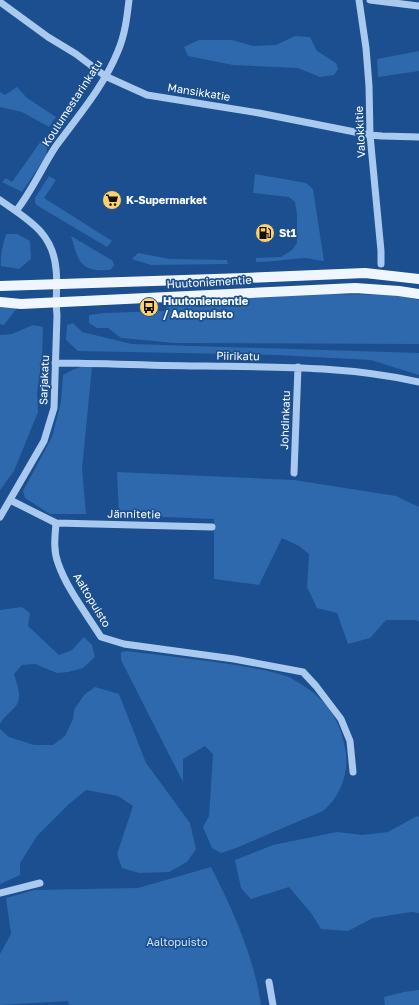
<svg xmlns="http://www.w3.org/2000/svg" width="419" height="1005" viewBox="0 0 419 1005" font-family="'Golos Text',sans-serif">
<rect width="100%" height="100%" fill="#1b4f8f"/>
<!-- green -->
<path fill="#2e69ad" d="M295,36L310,37L317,51L336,63L338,69L334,75L320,77L298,68L233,65L188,56L184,47L199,40H232L253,46L276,45Z
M419,51V71L378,77L377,59Z
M17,87L27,98L56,117L49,127L22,112L0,107V92L5,95Z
M41,141L47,147L46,156L22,192L2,182L6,178L12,182Z
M255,174L306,183L313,189L324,261C317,261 311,258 305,258C288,259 272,262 256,262V258L281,257L292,250L297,243V214L295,202L289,197L253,193Z
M49,176L56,180L44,198L112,241L107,247L38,206L35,203V198Z
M6,234H17L30,241L31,259L19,269L1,266C0,255 3,244 6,234Z
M71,236L113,261L114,266L110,270C105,270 96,271 91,269C77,265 75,248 71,236Z
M138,253L170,259L227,260L228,264L151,265L132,259Z
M322,294L399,295L419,300V344L175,343L121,338L108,328H97L89,323V315L104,313L164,311L167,307L194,300Z
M0,307L17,308L4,325L0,324Z
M73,323L82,332L132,344L419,353V375L371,360L277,355L78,351L66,340L67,325Z
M33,325L43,327L42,357L37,393L38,412L14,471L0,490V335L12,334Z
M83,366L92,367L82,469L86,514H50L25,498L23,491L52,437L61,402L63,375L72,370Z
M117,472L294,480L396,496L419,507V622L416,620H386L370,638L348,644L337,613L317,608L307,587L309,554L299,546L282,538L259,585L214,579V519L119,515Z
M22,607L30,613L28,626L59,655L72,650L84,637L92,645L95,657L83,668L68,672L57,673L35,664L22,665L14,674C17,684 23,698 15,707C9,714 4,716 0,724V610Z
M126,651C161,655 195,659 229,664C247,667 269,670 286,676C291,677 295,681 299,683C325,698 340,719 345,748C350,771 341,796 323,811L236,848L221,853L212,848L203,827L209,816L213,754L205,746L183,759V782L121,660V652Z
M95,687L119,694L146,763L190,823L196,849L187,862L169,872L139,873L122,868L117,854L133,806L118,796L86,790L69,804L37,836L20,863V875L0,884V729L9,737L34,745H53L65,736L73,719L74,710L84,695Z
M417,816L419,817V913L411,912L373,918L348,931L321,929L311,913L289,887L251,899L241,888L235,860L273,845L337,832L362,835L388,832Z
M211,867C233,910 254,957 261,1005H69L68,1001L0,1005V954L11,934L6,898L34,890L138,888Z
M419,990V1005H385L384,997L404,992Z"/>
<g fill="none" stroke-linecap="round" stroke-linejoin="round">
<!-- minor -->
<path stroke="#a9c9ee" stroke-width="7" d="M359,0L366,48L369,86L370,135L381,251V264
M370,0L419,6
M0,2L48,37L76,54L105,76L147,95L259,113L370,135L382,136L419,137
M0,200C27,219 53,232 56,269C58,284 55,300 57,315L54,408L44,441L0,517
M16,211C32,191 42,167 56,146C78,116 104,86 118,51C125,35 127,17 129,0
M55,363C105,363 155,366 204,366C276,367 348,366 419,382
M294,473L298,367
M10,500L56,523C55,536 53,550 58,563C67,589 86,613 101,637L124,644L234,659L303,672L316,686L341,719L350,741L353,772
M56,523L212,527
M0,893L40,883
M269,982L273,1005"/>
<!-- major -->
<path stroke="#f0f6ff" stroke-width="10" d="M0,286L245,278L365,273L419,279
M0,302L21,304L355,288L399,291L419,294"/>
</g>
<!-- icons -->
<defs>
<g id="supermarket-disc" transform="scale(1)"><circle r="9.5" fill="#ffd166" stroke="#1b4f8f"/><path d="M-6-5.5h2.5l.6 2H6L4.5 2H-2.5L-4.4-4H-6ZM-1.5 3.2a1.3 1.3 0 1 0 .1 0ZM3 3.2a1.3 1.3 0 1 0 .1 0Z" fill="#111"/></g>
<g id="fuel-disc" transform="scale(1)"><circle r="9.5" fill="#ffd166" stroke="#1b4f8f"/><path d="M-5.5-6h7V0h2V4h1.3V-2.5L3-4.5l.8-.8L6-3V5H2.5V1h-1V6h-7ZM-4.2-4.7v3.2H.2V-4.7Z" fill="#111"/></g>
<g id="bus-disc" transform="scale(1)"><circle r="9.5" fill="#ffd166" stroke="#1b4f8f"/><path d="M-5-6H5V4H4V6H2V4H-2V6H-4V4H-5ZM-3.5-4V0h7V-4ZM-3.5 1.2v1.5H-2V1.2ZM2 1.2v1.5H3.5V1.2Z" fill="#111"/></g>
</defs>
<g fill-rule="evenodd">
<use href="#supermarket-disc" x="112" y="200"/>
<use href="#fuel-disc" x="265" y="233"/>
<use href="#bus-disc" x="149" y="307"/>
</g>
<g text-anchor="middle" stroke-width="3.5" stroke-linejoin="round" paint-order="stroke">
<!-- street labels -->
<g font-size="11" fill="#fff" stroke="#1b4f8f">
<text transform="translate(199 92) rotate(9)" y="4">Mansikkatie</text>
<text transform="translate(72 103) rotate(-57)" y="4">Koulumestarinkatu</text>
<text transform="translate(360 132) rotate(-93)" y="4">Valokkitie</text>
<text transform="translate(209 282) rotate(-3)" y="4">Huutoniementie</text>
<text transform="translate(238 356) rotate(1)" y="4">Piirikatu</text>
<text transform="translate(44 380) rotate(-88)" y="4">Sarjakatu</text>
<text transform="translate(285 420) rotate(-88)" y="4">Johdinkatu</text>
<text transform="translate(134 514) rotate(1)" y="4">Jännitetie</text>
<text transform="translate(92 600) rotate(59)" y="4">Aaltopuisto</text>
</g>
<!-- poi labels -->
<g font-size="11" font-weight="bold" fill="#fff" stroke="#1b4f8f" text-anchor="start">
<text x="126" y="204">K-Supermarket</text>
<text x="279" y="237">St1</text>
<text x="163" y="305">Huutoniementie<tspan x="163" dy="13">/ Aaltopuisto</tspan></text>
</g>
<!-- park labels -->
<g font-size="11" fill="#cfe3fa" stroke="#1b4f8f">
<text x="177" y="946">Aaltopuisto</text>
</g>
</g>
</svg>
